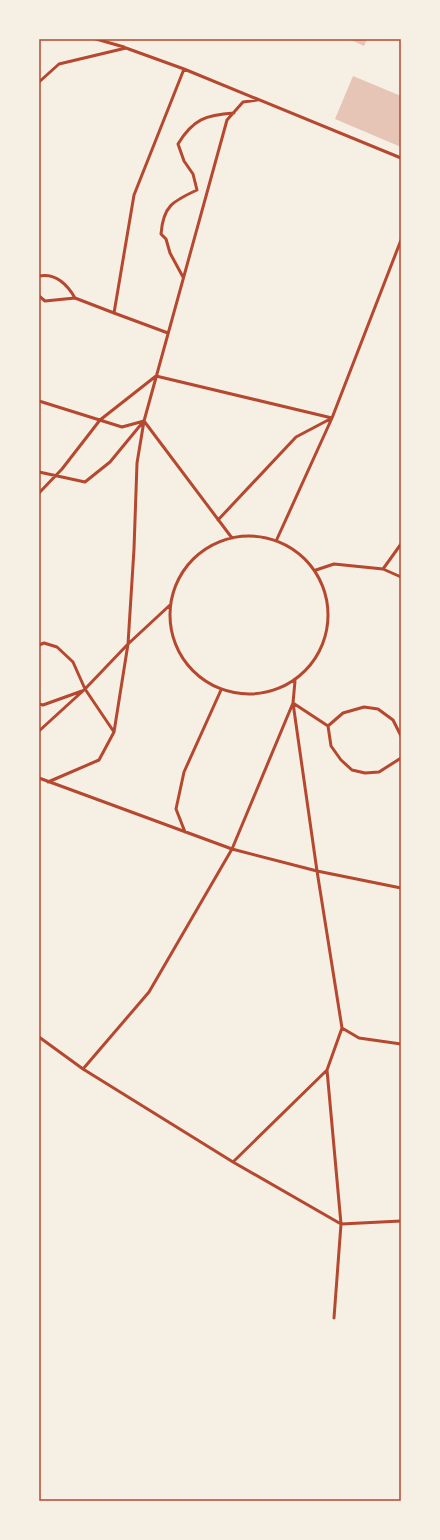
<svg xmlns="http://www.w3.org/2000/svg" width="440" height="1540" viewBox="0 0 440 1540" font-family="'Fira Sans',sans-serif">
<rect width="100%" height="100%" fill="#f6efe4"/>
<!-- building -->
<path fill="#e6c5b7" d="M349,39H367L364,46Z
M353,76L401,96V147L335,119Z"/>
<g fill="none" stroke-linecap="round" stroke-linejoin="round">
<!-- service -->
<path stroke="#b5482f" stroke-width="3" d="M96,39L124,47
M39,82L59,64L126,48L184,69L401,158
M39,276C56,273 67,284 75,298
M183,277L170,253L166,239L161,234C163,206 173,201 197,190L193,174L184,161L178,144C193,119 206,115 234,113
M39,296L45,301L75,298L114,313L134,195L184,69
M114,313L168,333
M39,401L122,427L144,421
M39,472L85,482L110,462L143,422
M39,493L62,469L100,420L156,376L332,418L296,437L218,520
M170 615a79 79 0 1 1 158 0a79 79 0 1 1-158 0Z
M232,538L144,421L227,120L243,102L257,100
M277,539L332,418L401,240
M383,569L401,544
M316,570L334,564L383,569L401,577
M39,645L44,643L57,647L73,662L85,689L114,732
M39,704L43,705L82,691
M39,731L85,689L128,644L170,605
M401,736L393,720L378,709L364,707L343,713L328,726L331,746L341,760L352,770L365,773L379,772L401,758
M39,778L232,849L317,871L401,888
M48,782L99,760L114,732L128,644L134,549L137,463L144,421
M185,832L176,809L184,772L221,690
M342,1028L359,1038L401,1044
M39,1037L83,1069L233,1162L341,1224L401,1221
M83,1069L149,992L232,849L293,703L328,726
M327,1070L341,1224L334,1318
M233,1162L327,1070L342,1028L317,871L293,703L295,681"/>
</g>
<!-- border -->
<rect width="440" height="1540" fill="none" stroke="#f6efe4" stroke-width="80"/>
<rect x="40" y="40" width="360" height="1460" fill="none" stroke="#b5482f" stroke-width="1.5"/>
</svg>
